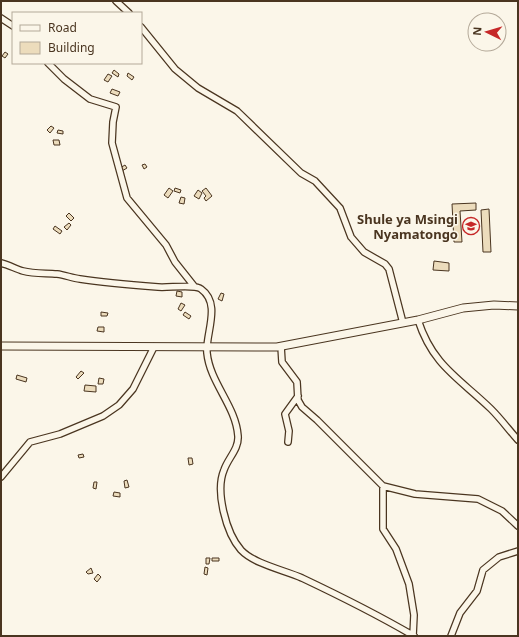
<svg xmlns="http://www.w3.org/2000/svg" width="519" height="637" viewBox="0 0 519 637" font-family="'Noto Sans',sans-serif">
<rect width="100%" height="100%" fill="#fbf6e9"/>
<!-- building -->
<path fill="#ecdcbc" stroke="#4a3520" d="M5,52L8,54L5,58L2,56Z
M114,70L119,74L118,77L112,73Z
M128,73L134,77L132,80L127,76Z
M108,74L112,76L108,82L104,80Z
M112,89L120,92L118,96L110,93Z
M51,126L54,128L50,133L47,130Z
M58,130L63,131V134L57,133Z
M53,140H59L60,145H54Z
M145,164L147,167L144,169L142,165Z
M125,165L127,168L122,171L120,168Z
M169,188L173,191L168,198L164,195Z
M175,188L181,190L180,193L174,191Z
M206,188L212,196L206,201L204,198L206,196L202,191Z
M198,190L202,193L199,199L194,196Z
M181,197L185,198L184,204L179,203Z
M476,203V210L460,211L462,242H454L452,204Z
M489,209L491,252H483L481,210Z
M69,213L74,218L71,221L66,216Z
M69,223L71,225L67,230L64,227Z
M55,226L62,231L60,234L53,229Z
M434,261L449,263V271L433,270Z
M177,291L182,292V297L176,296Z
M221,293L224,294L222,301L218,299Z
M181,303L185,305L181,311L178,309Z
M101,312L108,313L107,316H101Z
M185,312L191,316L189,319L183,315Z
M98,327H104V332L97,331Z
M81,371L84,373L78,379L76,377Z
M17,375L27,378L26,382L16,379Z
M99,378L104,379L103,384H98Z
M85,385L96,386V392L84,391Z
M83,454L84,457L79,458L78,455Z
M188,458H192L193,464L189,465Z
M127,480L129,487L125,488L124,481Z
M94,482H97L96,489L93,488Z
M114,492L120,493V497L113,496Z
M206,558H210L209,564H206Z
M212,558H219V561H212Z
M205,567L208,568L207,575L204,574Z
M91,568L93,573L88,574L86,572Z
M98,574L101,577L97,582L94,579Z"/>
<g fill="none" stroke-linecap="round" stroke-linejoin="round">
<!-- minor casing -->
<g stroke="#4a3520" stroke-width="8">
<path id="minor" d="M116,1L129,13
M1,18L13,26
M141,27L175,69L198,88L237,111L301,173L315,181L340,208L351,237L364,252L385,264L389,269L403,323
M48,63L64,79L90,99L116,107L113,122L112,143L127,198L166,245L175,262L194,286
M1,263C9,265 16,269 23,271C34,274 46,273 57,274C65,275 72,278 80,279C106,283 132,285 158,287C168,288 195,284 201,289C222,304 205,334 207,353C210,383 236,406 238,436C239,449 228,458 224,470C215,491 226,533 241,550C254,564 284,570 302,578C340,596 378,615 414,636
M418,320C433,366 459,378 491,409C501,419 509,430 518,440
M281,346L282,362L297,382L298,400L302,407L317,420L383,486L415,494L478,499L502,511L518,526
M288,442L289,431L285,414L298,396
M1,477L30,442L60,434L103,416L119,405L133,389L154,347
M383,486V529L396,549L409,584L414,615L413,636
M451,636L460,613L477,591L483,570L499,557L518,551"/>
</g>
<!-- tertiary casing -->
<g stroke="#4a3520" stroke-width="9">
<path id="tertiary" d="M1,346L277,347L418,320L463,308L494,305L518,306"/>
</g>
<!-- minor -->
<use href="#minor" stroke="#fbf6e9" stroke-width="5.5"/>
<!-- tertiary -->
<use href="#tertiary" stroke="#fbf6e9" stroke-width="7"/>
</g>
<!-- icons -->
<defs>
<g id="school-ring" transform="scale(0.9)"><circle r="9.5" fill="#fbf6e9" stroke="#c62828" stroke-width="1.5"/><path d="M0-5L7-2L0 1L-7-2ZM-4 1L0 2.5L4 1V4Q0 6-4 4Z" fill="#c62828"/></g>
</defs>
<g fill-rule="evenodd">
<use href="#school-ring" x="471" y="226"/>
</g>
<g text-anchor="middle" stroke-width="3" stroke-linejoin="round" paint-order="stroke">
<!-- poi labels -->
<g font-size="13" font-weight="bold" fill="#4a3520" stroke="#fbf6e9" text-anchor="end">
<text x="458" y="224">Shule ya Msingi<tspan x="458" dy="15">Nyamatongo</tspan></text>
</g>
</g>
<!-- border -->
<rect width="519" height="637" fill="none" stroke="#4a3520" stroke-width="4"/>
<!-- legend -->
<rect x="12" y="12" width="130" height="52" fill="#fbf6e9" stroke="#b4a999"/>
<rect x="20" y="25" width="20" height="6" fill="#fbf6e9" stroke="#b4a999"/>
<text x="48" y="32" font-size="12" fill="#4a3520">Road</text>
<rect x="20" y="42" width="20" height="12" fill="#ecdcbc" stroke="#b4a999"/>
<text x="48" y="52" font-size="12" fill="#4a3520">Building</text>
<!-- north arrow -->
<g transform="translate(487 32) rotate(275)"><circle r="19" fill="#fbf6e9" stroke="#b4a999"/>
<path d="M0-3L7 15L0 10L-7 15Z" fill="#c62828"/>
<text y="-6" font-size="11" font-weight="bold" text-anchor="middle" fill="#4a3520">N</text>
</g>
</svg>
